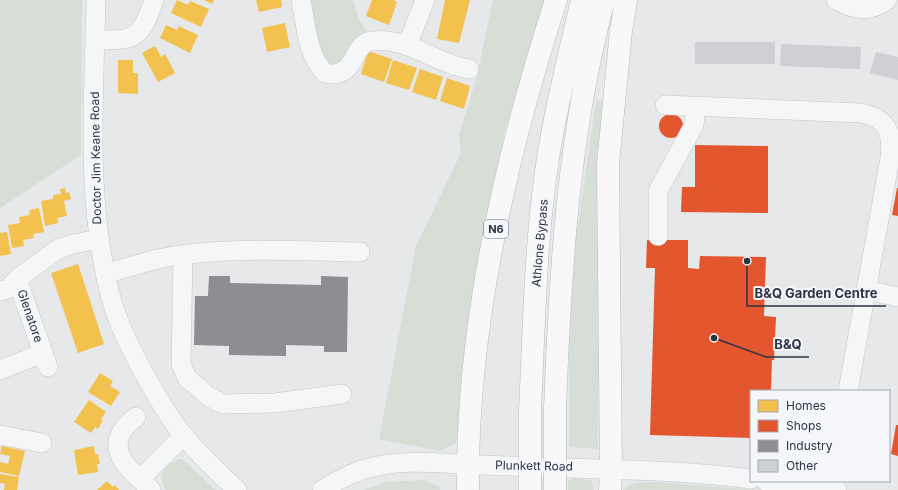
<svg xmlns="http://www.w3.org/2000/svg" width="898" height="490" viewBox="0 0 898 490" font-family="Inter,sans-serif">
<rect width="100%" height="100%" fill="#e6e8ea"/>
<!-- green -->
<path fill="#d6ded6" d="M0,0H82L81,155L0,208Z
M308,0H353L359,19L368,34L339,64L331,66L322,59Z
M493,0H545L505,131L472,309L456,443L440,451L379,439L416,246L461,153L459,135L476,80Z
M596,100L603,101L599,224L598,449L569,447V335L576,238Z
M178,459H182L216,490H165L161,476L166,467Z
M574,478L592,481L593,490H568V481Z
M424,480L439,486L440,490H364L387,482Z
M655,482L757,490H624C630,481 645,482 655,482Z"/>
<!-- homes -->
<path fill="#f2c14e" d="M177,0L188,5L190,1L209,9L201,27L171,13Z
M204,0H214L212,4Z
M256,0H281L282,7L259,12Z
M372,0H393L397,2L389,25L366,16Z
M445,0H470L459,43L437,39Z
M285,23L290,47L267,52L262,28Z
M166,25L177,30L179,26L198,35L190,53L160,38Z
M155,46L161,57L165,54L175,73L158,82L142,53Z
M368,51L392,59L384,82L361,74Z
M118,60H133V73H138V94L118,93Z
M393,60L417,68L409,90L386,83Z
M420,69L443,77L436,100L412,92Z
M447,78L470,86L464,109L440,101Z
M65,188L66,193L69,192L71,199L64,201L67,216L57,218L58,223L45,226L41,201L53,199V195L61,194L60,189Z
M39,208L44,232L33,234L34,238L23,240L24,246L12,248L8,225L20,223L19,217L30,215L29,210Z
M7,232L11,254L0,256V233Z
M78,264L104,344L78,353L51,273Z
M100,373L113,381L110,386L120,392L111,406L88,392Z
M89,400L106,412L101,419L103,420L98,429L95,427L91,433L74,422Z
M2,446L25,451L19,476L0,472V462L8,464L10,456L0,454Z
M94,446L95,454H98L100,464H97L98,472L78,475L74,450Z
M0,474L19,477L17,490H4L5,484L0,483Z
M107,481L113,487L115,485L119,490H97Z"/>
<!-- shops -->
<path fill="#e4572e" d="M659 126a12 12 0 1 1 24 0a12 12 0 1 1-24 0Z
M695,145L768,146V213L681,212L682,187H695Z
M897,188H898V216L892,215Z
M647,240H688V268L699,269L700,256L766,257L764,316L776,317L774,360H772L771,391H751V438L650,435L655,268H646Z
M896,425H898V456L891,454Z"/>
<!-- industry -->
<path fill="#8d8d92" d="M209,276H230V283L321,285V276L348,277L347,352H324V346L286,345V356L229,355V346L194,345L195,296H208Z"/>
<!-- building -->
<path fill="#ced0d3" d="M695,42H775V64H695Z
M781,44L861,47L860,69L780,66Z
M876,52L898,57V80L870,73Z"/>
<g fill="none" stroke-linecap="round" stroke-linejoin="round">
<!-- minor casing -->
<g stroke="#c4c6c8" stroke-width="20">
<path id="minor" d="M96,0C94,99 85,201 111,298C119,328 135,358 151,386C161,403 171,421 184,436C200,456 219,473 237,490
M301,0C306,24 307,56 325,73C358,80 350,44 372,41C406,36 436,64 469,69
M836,0C854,10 870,13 887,0
M95,40C135,40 140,41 154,0
M407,46L425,0
M665,105L861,113C887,119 893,131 890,158L848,391
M658,236V191L694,125L696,106
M183,256L181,364L187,378L208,396L223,404L275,403L342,394
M105,274C123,269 141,263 158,259C220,246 296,251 360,252
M17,279L48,367
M866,290L898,297
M0,291L8,289L17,279L58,249L73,244L99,239
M0,370L43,353
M136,417C131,421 124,427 121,433C109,457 136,475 151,490
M0,435L42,443
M140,479L183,436
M766,481L837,490
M322,490C336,481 353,472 369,468C405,458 444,464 481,465C571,469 662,468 751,479"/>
</g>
<!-- highway casing -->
<g stroke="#b8bbbf" stroke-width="23">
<path id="highway" d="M530,410C534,331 535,250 546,172C554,114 569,57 582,0
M555,410C560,273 568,133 604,0
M468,490C466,327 506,155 556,0
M610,490L611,470L608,164L621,31L626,0"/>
</g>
<!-- minor -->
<use href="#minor" stroke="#f5f6f7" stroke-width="19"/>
<!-- highway -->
<use href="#highway" stroke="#f8f8f8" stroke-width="22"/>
<!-- highway-bridge casing -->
<g stroke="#b8bbbf" stroke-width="23" stroke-linecap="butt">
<path id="highway-bridge" d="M530,410V490
M555,410V490"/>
</g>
<!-- highway-bridge -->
<use href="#highway-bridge" stroke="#f8f8f8" stroke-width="22"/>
</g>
<g text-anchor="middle" stroke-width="4" stroke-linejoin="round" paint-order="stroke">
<!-- shield labels -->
<rect fill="#f4f6f9" stroke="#676e7b" stroke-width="1" x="484" y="220" width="24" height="18" rx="3"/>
<g font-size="11" font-weight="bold" fill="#2b3445">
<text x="496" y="233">N6</text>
</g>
<!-- street labels -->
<g font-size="12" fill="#2b3445" stroke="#f4f6f9">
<text transform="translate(96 158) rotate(-91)" y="4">Doctor Jim Keane Road</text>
<text transform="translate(540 243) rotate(-85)" y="4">Athlone Bypass</text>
<text transform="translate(30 316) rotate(71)" y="4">Glenatore</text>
<text transform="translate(534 466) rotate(1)" y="4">Plunkett Road</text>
</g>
</g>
<!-- callouts -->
<path fill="none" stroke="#2b3445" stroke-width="1.5" d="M747 261L747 306H886M714 338L766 357H809"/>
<g fill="#2b3445" stroke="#f4f6f9" stroke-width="1.5">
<circle cx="747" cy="261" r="4"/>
<circle cx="714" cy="338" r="4"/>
</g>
<g font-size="13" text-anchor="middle" font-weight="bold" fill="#2b3445" stroke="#f4f6f9" stroke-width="4" stroke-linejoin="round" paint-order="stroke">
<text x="816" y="298">B&amp;Q Garden Centre</text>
<text x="788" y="349">B&amp;Q</text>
</g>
<!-- legend -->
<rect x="750" y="390" width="140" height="92" fill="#f4f6f9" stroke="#a4a8b1"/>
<rect x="758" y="400" width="20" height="12" fill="#f2c14e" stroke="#a4a8b1"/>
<text x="786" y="410" font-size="12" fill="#2b3445">Homes</text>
<rect x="758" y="420" width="20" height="12" fill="#e4572e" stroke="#a4a8b1"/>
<text x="786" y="430" font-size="12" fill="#2b3445">Shops</text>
<rect x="758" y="440" width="20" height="12" fill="#8d8d92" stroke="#a4a8b1"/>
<text x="786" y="450" font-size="12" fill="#2b3445">Industry</text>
<rect x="758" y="460" width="20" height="12" fill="#ced0d3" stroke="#a4a8b1"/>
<text x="786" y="470" font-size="12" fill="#2b3445">Other</text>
</svg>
